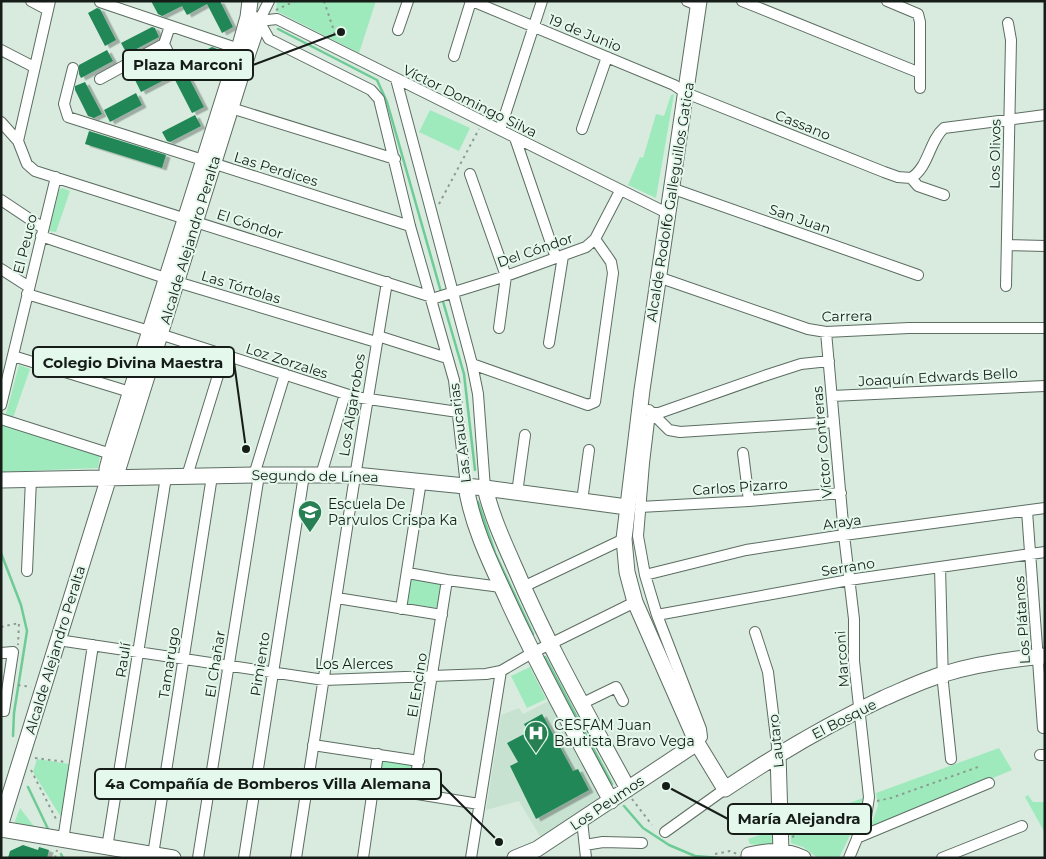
<svg xmlns="http://www.w3.org/2000/svg" width="1046" height="859" viewBox="0 0 1046 859" font-family="Montserrat,sans-serif">
<defs>
<filter id="shadow"><feDropShadow dx="4.5" dy="2.5" stdDeviation="0" flood-color="#0004"/></filter>
</defs>
<rect width="100%" height="100%" fill="#d8ebde"/>
<!-- built -->
<path fill="#c8e2d1" d="M549,701L599,794L597,799L541,838L519,801L486,810L501,715L519,708L523,714Z"/>
<!-- green -->
<path fill="#9feabd" d="M277,1H376L359,53L276,11Z
M674,94L656,198L628,185L640,157L643,158L656,114L664,116L671,95Z
M430,110L470,128L459,151L419,132Z
M62,188L70,191L56,232L49,231L59,190Z
M19,365L30,369L13,418L6,414Z
M2,424L100,456L98,468L1,472Z
M410,576L442,582L438,608L407,604Z
M530,667L546,699L527,708L511,676Z
M999,748L1012,770L869,830L878,806L876,793Z
M383,758L416,763L411,790L378,785Z
M37,759L69,764L62,819L33,772Z
M1028,795L1033,802H1045V833L1025,797Z
M863,798L859,816L839,858H818L803,847L791,843L790,825Z
M20,808L36,829L17,827L15,821Z
M775,830V844L770,846L750,844L748,839Z"/>
<g fill="none" stroke-linecap="round" stroke-linejoin="round">
<!-- stream -->
<path stroke="#6ecb96" stroke-width="2.5" d="M278,29L377,80L387,102L441,292
M442,298L464,374L475,470
M478,502L495,553L533,634
M1,553L21,605L27,631L14,713L13,736
M545,657L612,784
M28,787L49,831
M624,806L643,828L669,845L695,856L720,858
M61,854L63,858"/>
</g>
<!-- building -->
<path fill="#228757" filter="url(#shadow)" d="M151,1H220L233,27L222,33L207,4L187,15L182,6L162,16L158,14Z
M97,8L100,9L116,40L105,46L88,13Z
M152,27L155,28L159,37L127,54L121,43Z
M212,47L220,50L223,56L190,73L184,61Z
M107,50L113,61L81,78L79,74V65Z
M166,64L174,75L141,92L135,80Z
M187,74L204,107L192,113L175,80Z
M85,82L102,114L94,118L88,116L75,90V86Z
M136,93L142,105L110,122L104,110Z
M195,115L201,126L170,142L167,141L162,132Z
M89,131L166,155L162,168L85,144Z
M542,714L573,771L578,769L589,790L536,819L510,766L518,762L507,743L528,732L524,724Z
M23,845L38,850L39,847L49,850L47,858H8L10,851Z"/>
<g fill="none" stroke-linecap="round" stroke-linejoin="round">
<!-- street casing -->
<g stroke="#5c6d62" stroke-width="12">
<path id="street" d="M31,1L48,10
M472,1L674,85L686,93L884,172L898,177L911,178
M687,1L699,6
M742,1L920,73
M887,1L918,14L920,22V88
M100,2L239,49
M259,21L269,39L371,90L379,99L410,226L454,380L466,486
M259,21L277,19L667,213
M259,21L269,1
M398,30L408,1
M164,44L176,68
M1,50L34,67
M454,56L471,1
M73,68L64,104L68,117L410,226
M100,79L164,44L170,26
M396,79L472,364L478,394L485,488
M231,108L395,159
M1,122L18,141L27,164L35,171L435,298L506,276L586,247L595,239L620,191
M582,129L607,57
M500,130L542,1
M515,138L556,258
M18,141L50,1
M470,174L506,276L499,328
M911,178C929,167 929,141 944,128L1045,115
M911,178L918,186L944,195
M671,188L918,275
M1,200L43,228
M41,236L177,282L376,342
M1007,245L1045,246
M1,269L29,287
M658,277L808,329L826,332L909,328H1045
M1006,286L1011,40L1008,23
M27,294L169,337L355,397L458,412
M826,332L844,535L854,619V661L869,797L866,817L849,858
M378,336L447,358
M549,343L563,256
M13,356L130,392
M472,364L588,405L595,402L613,273L611,262L595,239
M832,396L1045,386
M1,405L56,177
M649,410L669,430L680,432L834,422
M653,413L649,421L644,463L638,536L645,575L657,615L701,729L702,737L697,743
M653,413H659L767,375L801,364L829,361
M1,419L111,454
M743,453L749,501
M254,475L285,374
M321,475L345,394
M187,476L224,356
M517,493L525,435
M582,501L589,450
M640,507L749,501L841,493
M1027,511L1043,728
M940,567L943,683L951,759
M27,571L31,479
M408,573L447,580L501,587
M645,575L746,550L844,535L1045,508
M523,587L624,539
M337,598L442,615
M401,609L421,481
M657,615L849,580L1045,552
M755,632L768,672L778,754
M58,640L324,680L486,674L501,671L532,653L635,602
M1,653L13,652L4,711H1
M581,704L616,687L623,701
M313,745L419,761
M1040,755H1045
M374,787L479,804
M413,794L447,580
M582,820L586,858
M665,832L725,789
M857,838L989,783
M63,840L93,645
M585,845L603,842L642,843
M107,848L166,477
M153,855L212,476
M198,858L259,475
M244,858L304,475
M296,858L353,489L387,282
M363,858L378,754
M471,858L501,671
M942,858L1022,826"/>
</g>
<!-- secondary casing -->
<g stroke="#5c6d62" stroke-width="17">
<path id="secondary" d="M699,1L642,390L624,539L627,572L635,602L697,743L725,789C776,755 828,724 884,698C903,690 923,680 944,674C976,664 1012,659 1045,656
M109,477L107,469L111,454L239,49L248,17L250,1
M1,480L254,475H355L485,488L627,507
M466,486C472,526 491,564 508,601C539,669 576,735 611,801
M485,488C492,517 504,543 516,570C548,646 589,717 628,789
M778,754L781,852
M1,823L109,477L118,469L248,53L259,21L248,17
M1,829L173,858
M515,858L537,849L697,743
M749,858V855C767,851 786,849 803,858"/>
</g>
<!-- path -->
<path stroke="#8c9b91" stroke-width="2" stroke-dasharray="2.5 4" stroke-linecap="butt" d="M324,1L336,37
M276,10L295,1
M439,204L479,129
M1,627L19,623L18,645
M18,685L31,687
M35,758L66,762
M31,770L56,819
M632,799L652,825
M877,801L891,798L978,767
M792,837L859,807
M715,854L730,851L737,854
M55,858L57,850"/>
<!-- street -->
<use href="#street" stroke="#fff" stroke-width="10"/>
<!-- secondary -->
<use href="#secondary" stroke="#fff" stroke-width="15"/>
</g>
<!-- icons -->
<defs>
<g id="school-pin" transform="scale(1.25)"><path d="M0 17L-7.5 6A9.5 9.5 0 1 1 7.5 6Z" fill="#287f53" stroke="#e5f8ec"/><path d="M0-5L7-2L0 1L-7-2ZM-4 1L0 2.5L4 1V4Q0 6-4 4Z" fill="#fff"/></g>
<g id="hospital-pin" transform="scale(1.25)"><path d="M0 17L-7.5 6A9.5 9.5 0 1 1 7.5 6Z" fill="#287f53" stroke="#e5f8ec"/><path d="M-5-5h3v3.5h4V-5h3V5h-3V1.5h-4V5h-3Z" fill="#fff"/></g>
</defs>
<g fill-rule="evenodd">
<use href="#school-pin" x="310" y="512"/>
<use href="#hospital-pin" x="536" y="733"/>
</g>
<g text-anchor="middle" stroke-width="4" stroke-linejoin="round" paint-order="stroke">
<!-- street labels -->
<g font-size="14" fill="#161d19" stroke="#e5f8ec">
<text transform="translate(585 33) rotate(22)" y="5">19 de Junio</text>
<text transform="translate(470 101) rotate(26)" y="5">Víctor Domingo Silva</text>
<text transform="translate(803 125) rotate(22)" y="5">Cassano</text>
<text transform="translate(995 154) rotate(-89)" y="5">Los Olivos</text>
<text transform="translate(276 169) rotate(17)" y="5">Las Perdices</text>
<text transform="translate(670 202) rotate(-81)" y="5">Alcalde Rodolfo Galleguillos Gatica</text>
<text transform="translate(800 219) rotate(19)" y="5">San Juan</text>
<text transform="translate(250 224) rotate(18)" y="5">El Cóndor</text>
<text transform="translate(190 240) rotate(-73)" y="5">Alcalde Alejandro Peralta</text>
<text transform="translate(25 244) rotate(-76)" y="5">El Peuco</text>
<text transform="translate(535 250) rotate(-19)" y="5">Del Cóndor</text>
<text transform="translate(241 287) rotate(17)" y="5">Las Tórtolas</text>
<text transform="translate(847 316) rotate(-1)" y="5">Carrera</text>
<text transform="translate(287 361) rotate(18)" y="5">Loz Zorzales</text>
<text transform="translate(938 377) rotate(-3)" y="5">Joaquín Edwards Bello</text>
<text transform="translate(352 405) rotate(-81)" y="5">Los Algarrobos</text>
<text transform="translate(460 433) rotate(-97)" y="5">Las Araucarias</text>
<text transform="translate(822 442) rotate(-95)" y="5">Víctor Contreras</text>
<text transform="translate(315 476) rotate(1)" y="5">Segundo de Línea</text>
<text transform="translate(740 487) rotate(-4)" y="5">Carlos Pizarro</text>
<text transform="translate(842 522) rotate(-8)" y="5">Araya</text>
<text transform="translate(848 567) rotate(-9)" y="5">Serrano</text>
<text transform="translate(1022 620) rotate(-94)" y="5">Los Plátanos</text>
<text transform="translate(55 650) rotate(-73)" y="5">Alcalde Alejandro Peralta</text>
<text transform="translate(842 659) rotate(-94)" y="5">Marconi</text>
<text transform="translate(123 660) rotate(-81)" y="5">Raulí</text>
<text transform="translate(169 663) rotate(-81)" y="5">Tamarugo</text>
<text transform="translate(215 664) rotate(-81)" y="5">El Chañar</text>
<text transform="translate(260 664) rotate(-81)" y="5">Pimiento</text>
<text x="354" y="669">Los Alerces</text>
<text transform="translate(417 685) rotate(-81)" y="5">El Encino</text>
<text transform="translate(844 719) rotate(-27)" y="5">El Bosque</text>
<text transform="translate(776 741) rotate(-96)" y="5">Lautaro</text>
<text transform="translate(607 803) rotate(-34)" y="5">Los Peumos</text>
</g>
<!-- poi labels -->
<g font-size="14" fill="#161d19" stroke="#e5f8ec" text-anchor="start">
<text x="328" y="509">Escuela De<tspan x="328" dy="16">Parvulos Crispa Ka</tspan></text>
<text x="554" y="730">CESFAM Juan<tspan x="554" dy="16">Bautista Bravo Vega</tspan></text>
</g>
</g>
<!-- callouts -->
<path fill="none" stroke="#161d19" stroke-width="2" d="M341 32L253 65M246 449L234 362M499 842L441 784M666 786L728 819"/>
<g fill="#161d19" stroke="#e5f8ec" stroke-width="2">
<circle cx="341" cy="32" r="5"/>
<circle cx="246" cy="449" r="5"/>
<circle cx="499" cy="842" r="5"/>
<circle cx="666" cy="786" r="5"/>
</g>
<g fill="#e5f8ec" stroke="#161d19" stroke-width="2">
<rect x="123" y="50" width="130" height="30" rx="5"/>
<rect x="33" y="347" width="201" height="30" rx="5"/>
<rect x="95" y="769" width="346" height="30" rx="5"/>
<rect x="728" y="804" width="143" height="30" rx="5"/>
</g>
<g font-size="15" text-anchor="middle" font-weight="bold" fill="#161d19">
<text x="188" y="70">Plaza Marconi</text>
<text x="133" y="368">Colegio Divina Maestra</text>
<text x="268" y="789">4a Compañía de Bomberos Villa Alemana</text>
<text x="799" y="824">María Alejandra</text>
</g>
<!-- border -->
<rect width="1046" height="859" fill="none" stroke="#161d19" stroke-width="5"/>
</svg>
